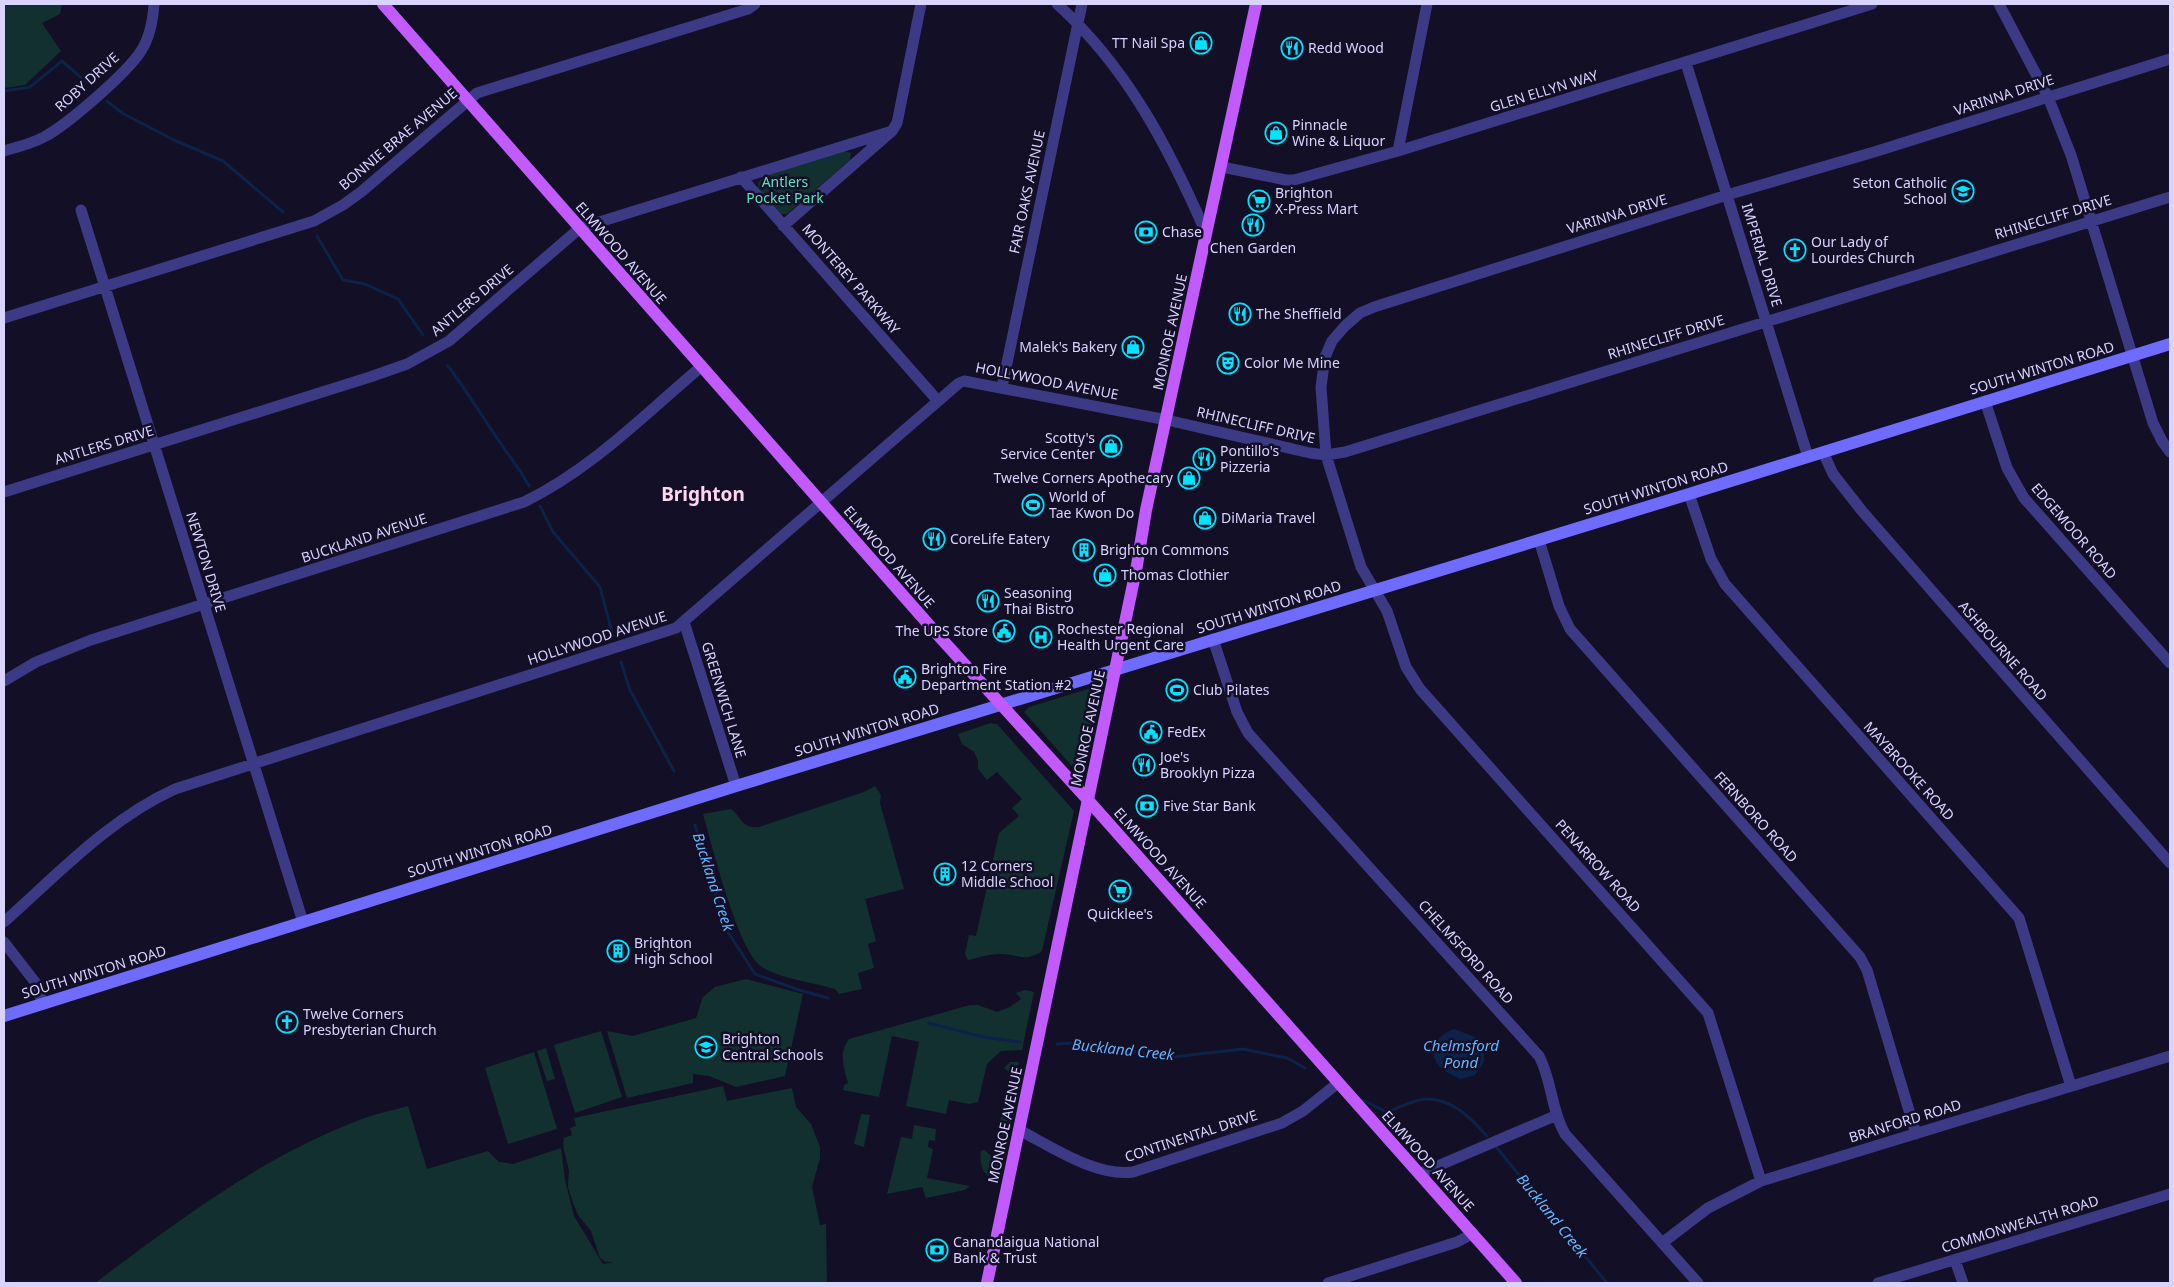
<svg xmlns="http://www.w3.org/2000/svg" width="2174" height="1287" viewBox="0 0 2174 1287" font-family="'Noto Sans',sans-serif">
<rect width="100%" height="100%" fill="#130f26"/>
<!-- green -->
<path fill="#12302f" d="M4,4H62L60,14L42,23L61,51L25,85L4,88Z
M845,151L851,153L850,160L787,214H779L758,188V183L764,176Z
M1091,688L1097,690L1099,693L1084,764L1079,769L1072,766L1024,712L1029,707Z
M991,723L997,724L1074,811L1042,951C1025,963 1018,954 1000,954C989,954 978,958 968,960L965,954L969,935L976,936L999,833L1019,816L1012,808L1022,799L997,772L987,780L978,769V761L974,752L962,744L958,734Z
M875,786L881,795L880,803L904,889L865,899L876,941L868,944L874,968L858,973L862,989L839,994L835,989C815,983 778,978 762,967C738,952 712,845 703,814L731,809C743,818 740,828 759,827L864,792Z
M746,979L803,994L785,1076L736,1087L709,1076L693,1074V1083L627,1098L607,1031L633,1036L696,1018L703,997L715,987Z
M1025,990L1034,992L1022,1050L1001,1051L987,1064L978,1102L969,1104L949,1100L946,1114L906,1106L919,1042L892,1036L879,1097L843,1090L844,1085L848,1083C844,1067 838,1053 849,1039L970,1005H978L997,1012L1010,1007L1021,999L1016,993Z
M601,1031L622,1097L575,1113L554,1045Z
M546,1048L555,1079L547,1081L537,1051Z
M534,1052L557,1129L508,1144L485,1068Z
M1010,1062H1019L996,1180C982,1176 979,1163 981,1151L984,1150L993,1157L1010,1073L1004,1068Z
M723,1086L727,1101L792,1088L796,1107L811,1124L820,1147V1158L812,1187L820,1225L826,1224L827,1283H95C177,1222 260,1158 357,1121C373,1114 391,1111 408,1106L427,1169L488,1151L499,1162L513,1164L561,1148L565,1180L574,1216L603,1264L613,1262H606L600,1258L591,1231L578,1215L573,1203L568,1187L569,1171L563,1146L564,1138L572,1135L570,1128L576,1126L574,1118Z
M861,1114L870,1115L864,1147L854,1144Z
M914,1125L936,1129L935,1141L929,1140L928,1147L933,1149L927,1178L970,1186L965,1190L926,1198L922,1187L887,1194L901,1137L912,1139Z"/>
<!-- water -->
<path fill="#0c2248" d="M1454,1029L1475,1037L1484,1047V1062L1475,1075L1460,1079C1455,1076 1447,1073 1442,1069C1425,1052 1435,1036 1454,1029Z"/>
<g fill="none" stroke-linecap="round" stroke-linejoin="round">
<!-- stream -->
<path stroke="#0c2248" stroke-width="3" d="M4,91L30,87L62,61L86,82
M107,101L122,113L174,140L223,161L283,212
M317,236L343,280L365,284L398,299L423,335
M448,366C467,391 483,418 501,444C511,459 521,470 529,486
M540,506L553,532L600,587L613,636
M621,662L630,690L674,771
M695,825L726,929L755,974L799,990L828,998
M929,1023L983,1037L1020,1042
M1057,1044L1073,1043L1173,1057L1243,1049L1287,1058L1305,1068
M1363,1100L1386,1112C1396,1109 1416,1099 1426,1099C1453,1099 1471,1118 1487,1136
M1497,1148L1607,1283"/>
<!-- minor -->
<path stroke="#3d3a85" stroke-width="11" d="M1057,4C1127,67 1169,148 1206,233
M1999,4L2048,97L2071,155L2153,423L2162,441L2170,452
M1686,63L1808,457
M4,151C17,147 31,144 44,137C67,125 127,73 141,51C150,37 153,20 154,4
M1398,151L1427,4
M1222,167L1286,180H1294L1398,151L1872,4
M741,177L938,401
M81,210L303,922
M783,226L892,131L897,123L921,4
M4,318L314,221L343,205L361,192L477,93L748,9L755,4
M1002,387L1082,4
M1985,401L2007,468L2024,498L2170,663
M1823,452L1833,474L1862,511L2170,863
M4,492L370,377L407,364L449,341L580,228L892,131
M1689,494L1711,559L1725,584L2019,918L2071,1086
M1539,540L1559,606L1570,629L1860,957L1867,970L1916,1134
M684,622L736,786
M1213,639L1237,712L1248,733L1539,1056C1552,1080 1551,1110 1565,1134L1698,1283
M4,681L36,662L91,640L524,502C592,469 645,414 702,366
M4,922C58,874 109,819 175,789L676,628L959,383L964,381L1167,420L1310,453L1326,455L1345,452L2170,197
M4,942L35,982L43,1004
M1019,1130C1052,1147 1096,1177 1133,1172L1282,1123L1303,1111L1338,1083
M1419,1174L1557,1115
M1761,1181L1708,1013L1420,689L1406,667L1387,611L1361,567L1326,455L1321,387L1325,357L1332,341L1345,326L1360,313L1374,307L1727,195L1874,152L2170,59
M1662,1243L1708,1208L1761,1181L2170,1056
M1955,1260L1963,1283
M1328,1283L1457,1242L1472,1234
M1878,1283L2170,1194"/>
<!-- secondary -->
<path stroke="#6f6bff" stroke-width="12" d="M4,1016L736,786L1689,494L2170,344"/>
<!-- primary -->
<path stroke="#c25bff" stroke-width="12" d="M383,4L937,634L1088,800L1516,1283
M987,1283L1137,565L1146,510L1256,4"/>
</g>
<!-- icons -->
<defs>
<g id="shop-ring" transform="scale(1.125)"><circle r="9.5" fill="#130f26" stroke="#00e5ff" stroke-width="1.5"/><path d="M-5-2.5h2.3a2.7 3.5 0 0 1 5.4 0H5L5.5 6h-11ZM-1.5-2.5h3a1.5 2.3 0 0 0-3 0Z" fill="#00e5ff"/></g>
<g id="restaurant-ring" transform="scale(1.125)"><circle r="9.5" fill="#130f26" stroke="#00e5ff" stroke-width="1.5"/><path d="M-5-6h1v4h1v-4h1v4h1v-4h1v5L-1.5 .5V6h-2V.5L-5-1ZM5-6V6H3V1.5H1.5Q1.5-4 5-6Z" fill="#00e5ff"/></g>
<g id="school-ring" transform="scale(1.125)"><circle r="9.5" fill="#130f26" stroke="#00e5ff" stroke-width="1.5"/><path d="M0-5L7-2L0 1L-7-2ZM-4 1L0 2.5L4 1V4Q0 6-4 4Z" fill="#00e5ff"/></g>
<g id="supermarket-ring" transform="scale(1.125)"><circle r="9.5" fill="#130f26" stroke="#00e5ff" stroke-width="1.5"/><path d="M-6-5.5h2.5l.6 2H6L4.5 2H-2.5L-4.4-4H-6ZM-1.5 3.2a1.3 1.3 0 1 0 .1 0ZM3 3.2a1.3 1.3 0 1 0 .1 0Z" fill="#00e5ff"/></g>
<g id="bank-ring" transform="scale(1.125)"><circle r="9.5" fill="#130f26" stroke="#00e5ff" stroke-width="1.5"/><path d="M-6-4H6V4H-6ZM0-2.3a2.3 2.3 0 1 0 0 4.6a2.3 2.3 0 1 0 0-4.6Z" fill="#00e5ff"/></g>
<g id="church-ring" transform="scale(1.125)"><circle r="9.5" fill="#130f26" stroke="#00e5ff" stroke-width="1.5"/><path d="M-1.2-6h2.4v3.5h3.3v2.4h-3.3V6h-2.4V-.1h-3.3v-2.4h3.3Z" fill="#00e5ff"/></g>
<g id="theatre-ring" transform="scale(1.125)"><circle r="9.5" fill="#130f26" stroke="#00e5ff" stroke-width="1.5"/><path d="M-5-5.5Q0-4 5-5.5V0Q5 5 0 6Q-5 5-5 0ZM-3.3-2.5H-1v1.5H-3.3ZM1-2.5H3.3v1.5H1ZM-2.8 1Q0 5.5 2.8 1Z" fill="#00e5ff"/></g>
<g id="stadium-ring" transform="scale(1.125)"><circle r="9.5" fill="#130f26" stroke="#00e5ff" stroke-width="1.5"/><path d="M0-5a6.5 5 0 1 0 0 10a6.5 5 0 1 0 0-10ZM-3.5-1.8h7v3.6h-7Z" fill="#00e5ff"/></g>
<g id="building-ring" transform="scale(1.125)"><circle r="9.5" fill="#130f26" stroke="#00e5ff" stroke-width="1.5"/><path d="M-4-6H4V6H1V3H-1V6H-4ZM-2.5-4.3h1.7v1.8h-1.7ZM.8-4.3h1.7v1.8H.8ZM-2.5-1h1.7V.8h-1.7ZM.8-1h1.7V.8H.8Z" fill="#00e5ff"/></g>
<g id="civic-ring" transform="scale(1.125)"><circle r="9.5" fill="#130f26" stroke="#00e5ff" stroke-width="1.5"/><path d="M-.6-6.5H3V-4.5H.6V-3L4-1V1h2V6H-6V1h2V-1L-.6-3ZM-1.2 2.5V6h2.4V2.5Z" fill="#00e5ff"/></g>
<g id="hospital-ring" transform="scale(1.125)"><circle r="9.5" fill="#130f26" stroke="#00e5ff" stroke-width="1.5"/><path d="M-5-5h3v3.5h4V-5h3V5h-3V1.5h-4V5h-3Z" fill="#00e5ff"/></g>
</defs>
<g fill-rule="evenodd">
<use href="#shop-ring" x="1201" y="43"/>
<use href="#restaurant-ring" x="1292" y="48"/>
<use href="#shop-ring" x="1276" y="133"/>
<use href="#school-ring" x="1963" y="191"/>
<use href="#supermarket-ring" x="1259" y="201"/>
<use href="#restaurant-ring" x="1253" y="225"/>
<use href="#bank-ring" x="1146" y="232"/>
<use href="#church-ring" x="1795" y="250"/>
<use href="#restaurant-ring" x="1240" y="314"/>
<use href="#shop-ring" x="1133" y="347"/>
<use href="#theatre-ring" x="1228" y="363"/>
<use href="#shop-ring" x="1111" y="446"/>
<use href="#restaurant-ring" x="1204" y="459"/>
<use href="#shop-ring" x="1189" y="478"/>
<use href="#stadium-ring" x="1033" y="505"/>
<use href="#shop-ring" x="1205" y="518"/>
<use href="#restaurant-ring" x="934" y="539"/>
<use href="#building-ring" x="1084" y="550"/>
<use href="#shop-ring" x="1105" y="575"/>
<use href="#restaurant-ring" x="988" y="601"/>
<use href="#civic-ring" x="1004" y="631"/>
<use href="#hospital-ring" x="1041" y="637"/>
<use href="#civic-ring" x="905" y="677"/>
<use href="#stadium-ring" x="1177" y="690"/>
<use href="#civic-ring" x="1151" y="732"/>
<use href="#restaurant-ring" x="1144" y="765"/>
<use href="#bank-ring" x="1147" y="806"/>
<use href="#building-ring" x="945" y="874"/>
<use href="#supermarket-ring" x="1120" y="891"/>
<use href="#building-ring" x="618" y="951"/>
<use href="#church-ring" x="287" y="1022"/>
<use href="#school-ring" x="706" y="1047"/>
<use href="#bank-ring" x="937" y="1250"/>
</g>
<g text-anchor="middle" stroke-width="5" stroke-linejoin="round" paint-order="stroke">
<!-- poi labels -->
<g font-size="14" fill="#d9d4ff" stroke="#130f26" text-anchor="start">
<text x="1185" y="48" text-anchor="end">TT Nail Spa</text>
<text x="1308" y="53">Redd Wood</text>
<text x="1292" y="130">Pinnacle<tspan x="1292" dy="16">Wine &amp; Liquor</tspan></text>
<text x="1947" y="188" text-anchor="end">Seton Catholic<tspan x="1947" dy="16">School</tspan></text>
<text x="1275" y="198">Brighton<tspan x="1275" dy="16">X-Press Mart</tspan></text>
<text x="1162" y="237">Chase</text>
<text x="1811" y="247">Our Lady of<tspan x="1811" dy="16">Lourdes Church</tspan></text>
<text x="1253" y="253" text-anchor="middle">Chen Garden</text>
<text x="1256" y="319">The Sheffield</text>
<text x="1117" y="352" text-anchor="end">Malek's Bakery</text>
<text x="1244" y="368">Color Me Mine</text>
<text x="1095" y="443" text-anchor="end">Scotty's<tspan x="1095" dy="16">Service Center</tspan></text>
<text x="1220" y="456">Pontillo's<tspan x="1220" dy="16">Pizzeria</tspan></text>
<text x="1173" y="483" text-anchor="end">Twelve Corners Apothecary</text>
<text x="1049" y="502">World of<tspan x="1049" dy="16">Tae Kwon Do</tspan></text>
<text x="1221" y="523">DiMaria Travel</text>
<text x="950" y="544">CoreLife Eatery</text>
<text x="1100" y="555">Brighton Commons</text>
<text x="1121" y="580">Thomas Clothier</text>
<text x="1004" y="598">Seasoning<tspan x="1004" dy="16">Thai Bistro</tspan></text>
<text x="1057" y="634">Rochester Regional<tspan x="1057" dy="16">Health Urgent Care</tspan></text>
<text x="988" y="636" text-anchor="end">The UPS Store</text>
<text x="921" y="674">Brighton Fire<tspan x="921" dy="16">Department Station #2</tspan></text>
<text x="1193" y="695">Club Pilates</text>
<text x="1167" y="737">FedEx</text>
<text x="1160" y="762">Joe's<tspan x="1160" dy="16">Brooklyn Pizza</tspan></text>
<text x="1163" y="811">Five Star Bank</text>
<text x="961" y="871">12 Corners<tspan x="961" dy="16">Middle School</tspan></text>
<text x="1120" y="919" text-anchor="middle">Quicklee's</text>
<text x="634" y="948">Brighton<tspan x="634" dy="16">High School</tspan></text>
<text x="303" y="1019">Twelve Corners<tspan x="303" dy="16">Presbyterian Church</tspan></text>
<text x="722" y="1044">Brighton<tspan x="722" dy="16">Central Schools</tspan></text>
<text x="953" y="1247">Canandaigua National<tspan x="953" dy="16">Bank &amp; Trust</tspan></text>
</g>
<!-- street labels -->
<g font-size="14" fill="#d9d4ff" stroke="#130f26">
<text transform="translate(87 82) rotate(-42)" y="5">ROBY DRIVE</text>
<text transform="translate(1544 91) rotate(-17)" y="5">GLEN ELLYN WAY</text>
<text transform="translate(2004 95) rotate(-18)" y="5">VARINNA DRIVE</text>
<text transform="translate(398 139) rotate(-40)" y="5">BONNIE BRAE AVENUE</text>
<text transform="translate(1027 192) rotate(-78)" y="5">FAIR OAKS AVENUE</text>
<text transform="translate(1617 214) rotate(-17)" y="5">VARINNA DRIVE</text>
<text transform="translate(2053 217) rotate(-17)" y="5">RHINECLIFF DRIVE</text>
<text transform="translate(621 253) rotate(49)" y="5">ELMWOOD AVENUE</text>
<text transform="translate(1762 255) rotate(73)" y="5">IMPERIAL DRIVE</text>
<text transform="translate(851 279) rotate(49)" y="5">MONTEREY PARKWAY</text>
<text transform="translate(472 300) rotate(-40)" y="5">ANTLERS DRIVE</text>
<text transform="translate(1170 332) rotate(-78)" y="5">MONROE AVENUE</text>
<text transform="translate(1666 337) rotate(-17)" y="5">RHINECLIFF DRIVE</text>
<text transform="translate(2042 368) rotate(-17)" y="5">SOUTH WINTON ROAD</text>
<text transform="translate(1047 381) rotate(11)" y="5">HOLLYWOOD AVENUE</text>
<text transform="translate(1256 425) rotate(13)" y="5">RHINECLIFF DRIVE</text>
<text transform="translate(104 445) rotate(-17)" y="5">ANTLERS DRIVE</text>
<text transform="translate(1656 488) rotate(-17)" y="5">SOUTH WINTON ROAD</text>
<text transform="translate(2074 531) rotate(49)" y="5">EDGEMOOR ROAD</text>
<text transform="translate(364 538) rotate(-18)" y="5">BUCKLAND AVENUE</text>
<text transform="translate(889 557) rotate(49)" y="5">ELMWOOD AVENUE</text>
<text transform="translate(206 562) rotate(73)" y="5">NEWTON DRIVE</text>
<text transform="translate(1269 607) rotate(-17)" y="5">SOUTH WINTON ROAD</text>
<text transform="translate(597 638) rotate(-18)" y="5">HOLLYWOOD AVENUE</text>
<text transform="translate(2003 651) rotate(49)" y="5">ASHBOURNE ROAD</text>
<text transform="translate(724 700) rotate(73)" y="5">GREENWICH LANE</text>
<text transform="translate(1088 728) rotate(-78)" y="5">MONROE AVENUE</text>
<text transform="translate(867 730) rotate(-17)" y="5">SOUTH WINTON ROAD</text>
<text transform="translate(1909 771) rotate(48)" y="5">MAYBROOKE ROAD</text>
<text transform="translate(1756 817) rotate(48)" y="5">FERNBORO ROAD</text>
<text transform="translate(480 851) rotate(-17)" y="5">SOUTH WINTON ROAD</text>
<text transform="translate(1160 858) rotate(48)" y="5">ELMWOOD AVENUE</text>
<text transform="translate(1598 866) rotate(48)" y="5">PENARROW ROAD</text>
<text transform="translate(1466 952) rotate(48)" y="5">CHELMSFORD ROAD</text>
<text transform="translate(94 972) rotate(-17)" y="5">SOUTH WINTON ROAD</text>
<text transform="translate(1905 1121) rotate(-17)" y="5">BRANFORD ROAD</text>
<text transform="translate(1005 1125) rotate(-78)" y="5">MONROE AVENUE</text>
<text transform="translate(1191 1136) rotate(-18)" y="5">CONTINENTAL DRIVE</text>
<text transform="translate(1428 1161) rotate(48)" y="5">ELMWOOD AVENUE</text>
<text transform="translate(2020 1224) rotate(-17)" y="5">COMMONWEALTH ROAD</text>
</g>
<!-- park labels -->
<g font-size="14" fill="#5fe0c0" stroke="#130f26">
<text x="785" y="187">Antlers<tspan x="785" dy="16">Pocket Park</tspan></text>
</g>
<!-- water labels -->
<g font-size="15" font-style="italic" fill="#62b6ff" stroke="#130f26">
<text transform="translate(713 882) rotate(72)" y="5">Buckland Creek</text>
<text x="1461" y="1051">Chelmsford<tspan x="1461" dy="17">Pond</tspan></text>
<text transform="translate(1123 1050) rotate(6)" y="5">Buckland Creek</text>
<text transform="translate(1552 1216) rotate(51)" y="5">Buckland Creek</text>
</g>
<!-- district labels -->
<g font-size="19" font-weight="bold" fill="#ffd6f0" stroke="#130f26">
<text x="703" y="501">Brighton</text>
</g>
</g>
<!-- border -->
<rect width="2174" height="1287" fill="none" stroke="#d9d4ff" stroke-width="10"/>
</svg>
